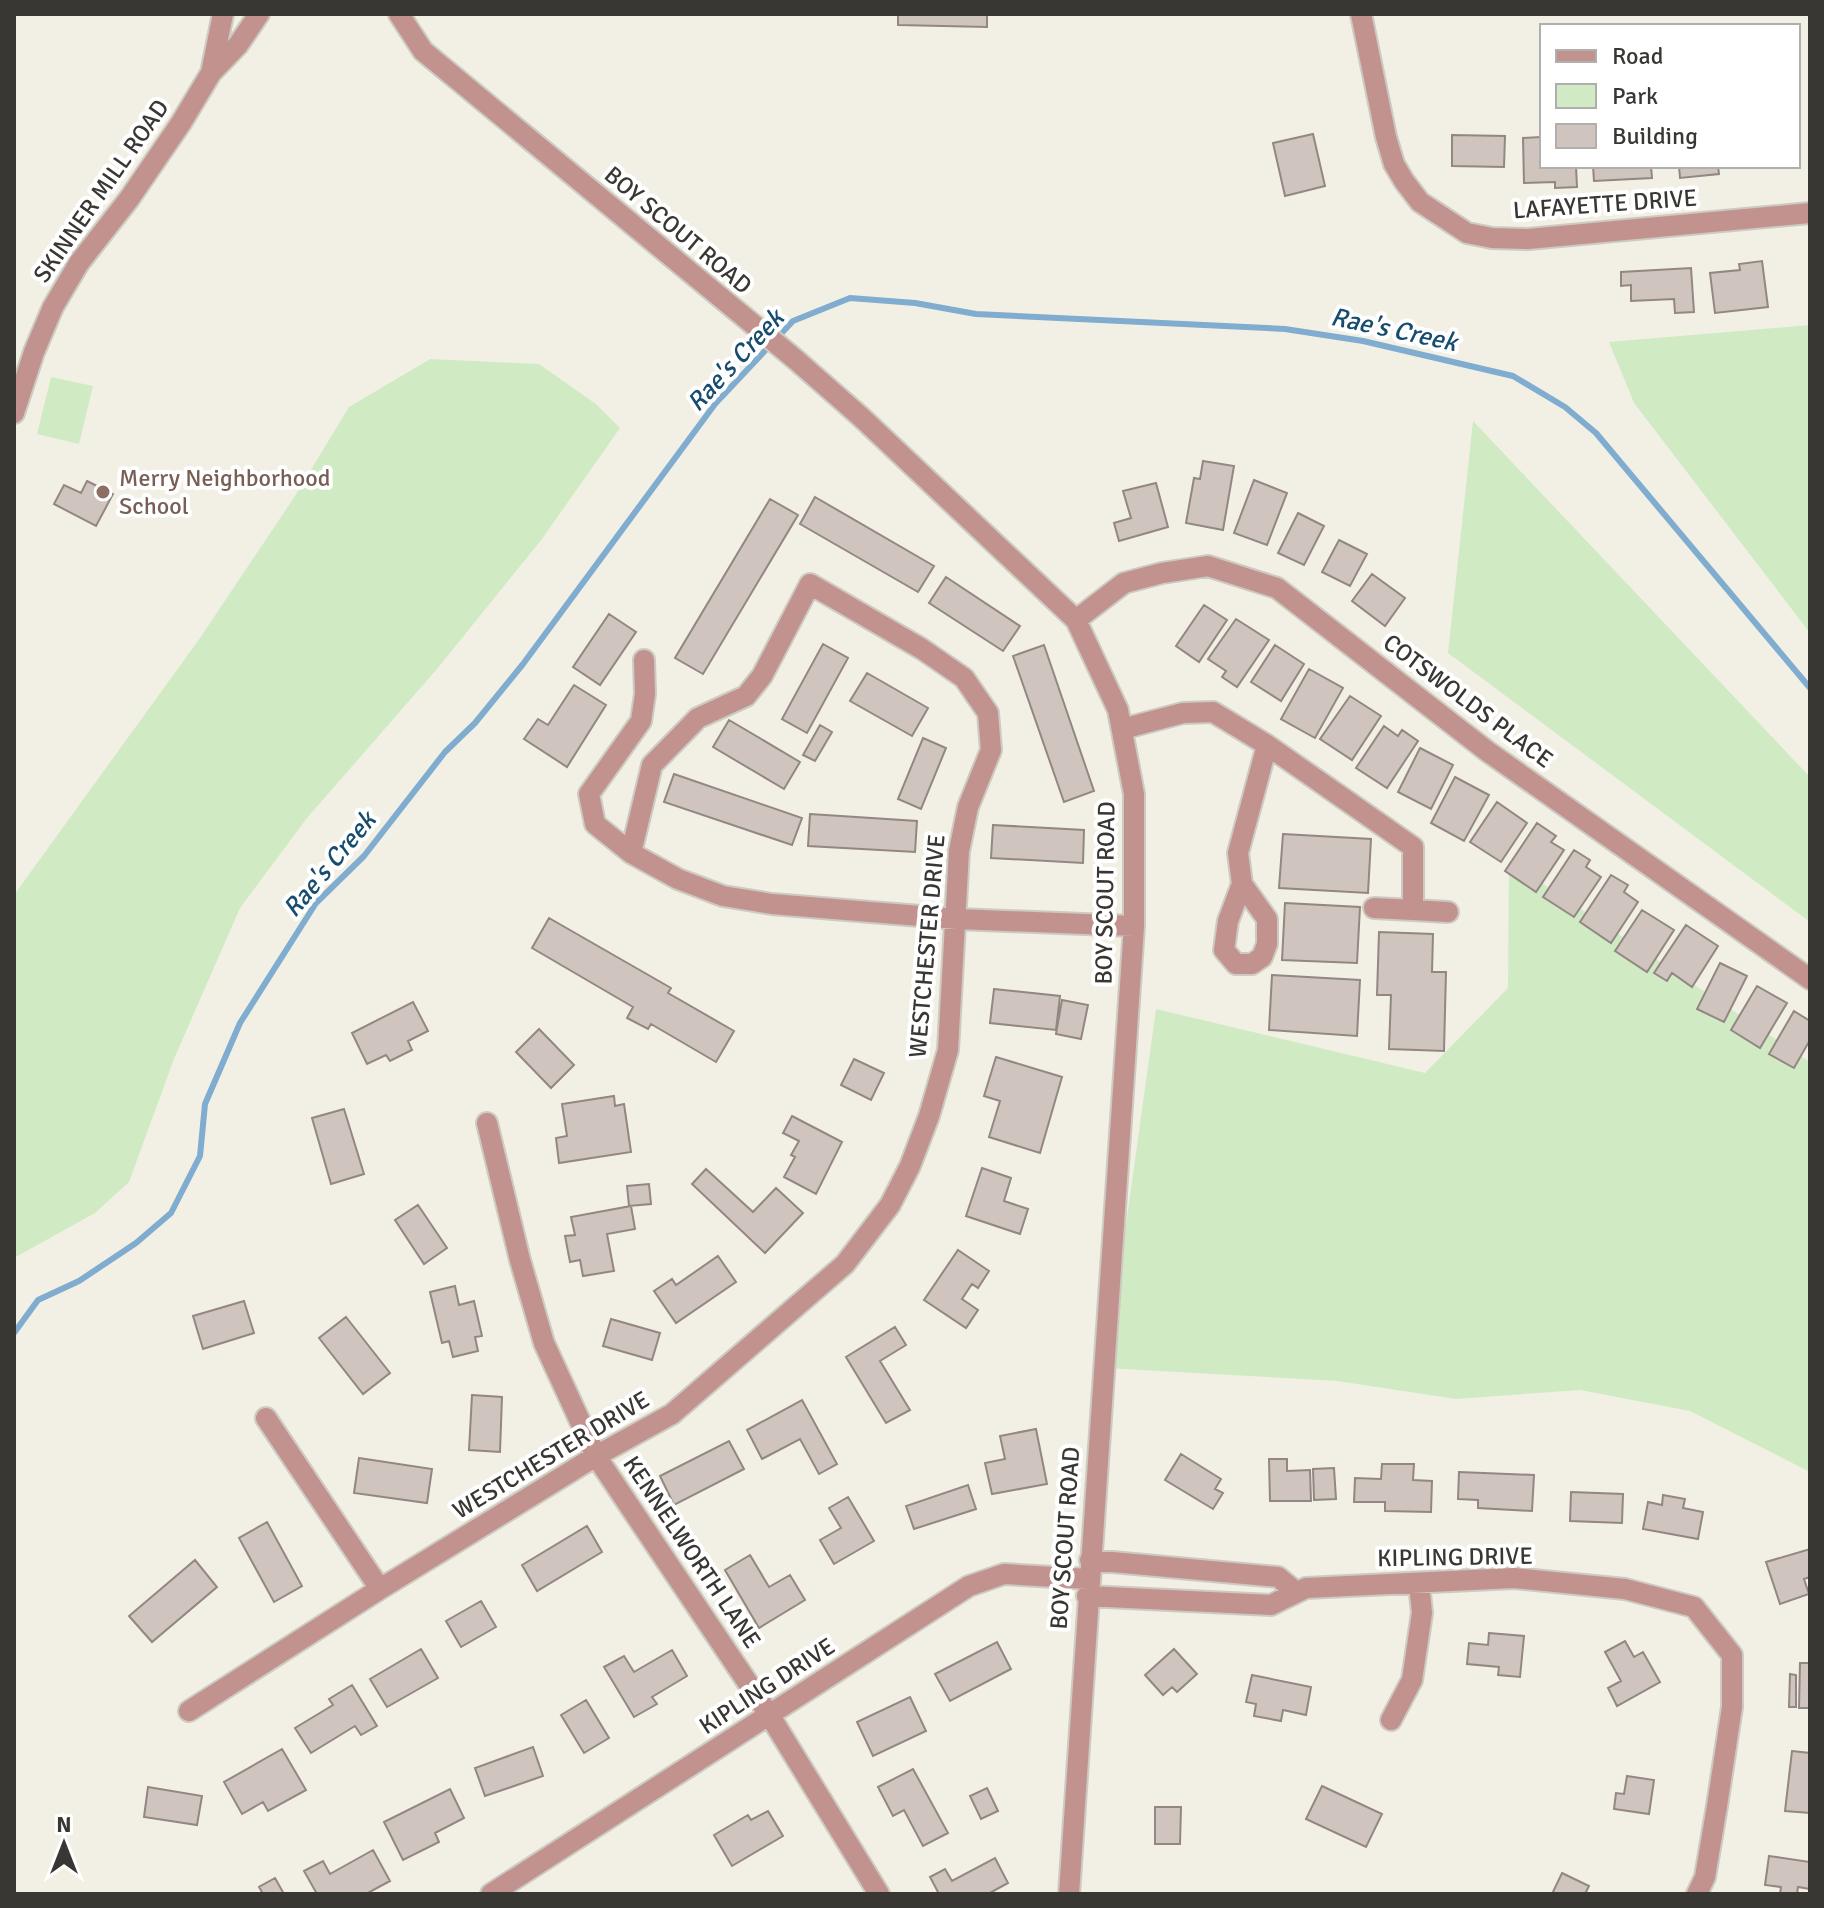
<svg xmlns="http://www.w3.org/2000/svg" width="1824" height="1908" viewBox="0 0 1824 1908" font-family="Signika,sans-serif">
<rect width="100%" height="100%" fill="#f2f0e5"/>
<!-- green -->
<path fill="#d0ebc3" d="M1810,325V633L1634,403L1609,342Z
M430,359L539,364L596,404L620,428L542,539L437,669L307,818L240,908L174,1059L129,1182L95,1213L14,1258V895L200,638L295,496L349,407Z
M51,377L93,386L79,444L37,434Z
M1473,421L1810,777V922L1448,653Z
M1509,861L1810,1062V1472L1690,1411L1580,1390L1456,1399L1337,1381L1106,1368L1156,1009L1425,1073L1508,988Z"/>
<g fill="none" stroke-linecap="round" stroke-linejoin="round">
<!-- stream -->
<path stroke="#7faccf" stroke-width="6" d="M14,1333L38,1300L79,1281L136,1243L171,1213L200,1156L205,1104L240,1023L316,903L364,856L445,752L475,723L523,664L715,404L793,321L850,298L915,303L976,314L1285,329L1363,341L1513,376L1565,407L1596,433L1810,688"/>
</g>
<!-- building -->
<path fill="#cfc4be" stroke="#928782" stroke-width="2" d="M898,14H987V27L898,25Z
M1313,134L1325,186L1285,196L1273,143Z
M1452,135L1505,136L1504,167L1452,166Z
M1540,137L1542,166H1576L1577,187L1555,188V182L1524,183L1523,138Z
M1593,166H1651L1652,178L1594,181Z
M1679,166H1718L1719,174L1680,178Z
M1762,261L1768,307L1715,313L1710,273L1740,270L1739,264Z
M1691,268L1694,312L1675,313L1674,299L1631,301V285L1621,286V272Z
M1203,461L1234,466L1223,530L1186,523L1194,478L1200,479Z
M1254,480L1287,493L1267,545L1234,533Z
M87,481L113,494L96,526L54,504L64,485L81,493Z
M1156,483L1168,527L1119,541L1114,523L1131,518L1123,491Z
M815,497L934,566L918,592L800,524Z
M770,499L798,515L703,674L675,658Z
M1298,513L1324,526L1304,565L1278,553Z
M1339,540L1367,554L1350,586L1322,572Z
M1372,574L1405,598L1385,626L1352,601Z
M946,577L1020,626L1003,651L929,603Z
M1204,605L1227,620L1199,662L1176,646Z
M609,614L636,632L600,685L573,667Z
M1236,619L1269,640L1237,687L1222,677L1226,671L1208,659Z
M823,644L848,658L807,733L782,719Z
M1044,645L1094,791L1064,802L1013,656Z
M1275,645L1304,664L1281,701L1251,682Z
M1309,669L1343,688L1315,738L1281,719Z
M867,673L928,708L912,736L850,701Z
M574,685L606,705L567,767L524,739L538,719L548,725Z
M1350,696L1381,716L1352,760L1320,739Z
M729,720L800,762L784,789L713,747Z
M820,725L832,732L815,761L803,755Z
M1384,726L1398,736L1402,730L1418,741L1387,788L1356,768Z
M923,738L946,748L921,809L898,799Z
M1420,748L1453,765L1431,809L1398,792Z
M674,774L802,818L792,845L664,802Z
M1455,777L1489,795L1464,841L1431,823Z
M1497,802L1527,823L1501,862L1470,842Z
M810,814L917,821L915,852L808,846Z
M1537,823L1556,836L1551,842L1564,850L1536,892L1505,871Z
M993,825L1084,830L1083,863L991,858Z
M1283,834L1371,839L1368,893L1279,888Z
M1574,850L1590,860L1586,867L1601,877L1574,917L1543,897Z
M1611,875L1628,885L1624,892L1638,902L1611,943L1580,922Z
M1285,903L1360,907L1357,963L1282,960Z
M1642,910L1674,930L1647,972L1615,951Z
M549,918L671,988L668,993L734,1031L716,1062L651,1024L648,1029L627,1018L633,1007L532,948Z
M1686,925L1718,946L1692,987L1672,973L1667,981L1654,973Z
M1379,932L1433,934L1432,972H1446L1444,1051L1389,1049L1391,995H1377Z
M1720,963L1747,976L1724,1022L1697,1009Z
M1272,975L1360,980L1357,1036L1269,1030Z
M1757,986L1787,1003L1760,1048L1731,1030Z
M994,989L1060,996L1056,1030L990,1023Z
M1062,1000L1088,1005L1081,1039L1056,1034Z
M413,1002L428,1031L408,1041L412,1050L390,1061L386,1055L367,1064L352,1033Z
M1794,1011L1810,1021V1040L1794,1068L1769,1054Z
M539,1029L574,1065L551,1088L516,1052Z
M996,1057L1062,1077L1040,1153L989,1137L1000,1101L984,1096Z
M854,1059L884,1073L871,1100L841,1085Z
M614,1096L615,1106L624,1104L631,1152L559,1163L556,1138L567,1136L562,1104Z
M344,1109L364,1174L331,1184L312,1118Z
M792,1116L842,1142L816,1194L784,1177L795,1157L791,1155L799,1141L783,1133Z
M982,1168L1011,1178L1004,1201L1028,1209L1020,1234L966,1216Z
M706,1169L753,1212L776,1188L803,1213L765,1253L692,1184Z
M649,1184L651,1204L629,1206L627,1186Z
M418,1205L447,1248L424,1264L395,1220Z
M631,1206L635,1229L607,1234L614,1271L583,1276L580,1260L570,1262L565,1236L575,1235L571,1217Z
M958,1250L989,1271L978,1288L972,1284L962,1299L978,1310L966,1328L924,1300Z
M718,1256L736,1282L676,1323L654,1291L672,1279L676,1285Z
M455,1286L459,1305L474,1301L482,1336L475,1337L478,1351L453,1357L449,1341L442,1343L430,1292Z
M244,1301L254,1333L203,1349L193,1316Z
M346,1317L390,1373L363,1394L319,1338Z
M611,1319L660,1333L652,1360L603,1346Z
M895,1327L906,1345L880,1361L910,1410L886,1423L846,1357Z
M472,1395L502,1397L500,1452L469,1450Z
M802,1400L837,1464L819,1474L800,1439L762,1459L747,1430Z
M1036,1429L1047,1484L992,1494L985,1463L1005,1459L1000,1436Z
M729,1441L744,1469L674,1505L660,1476Z
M1181,1454L1221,1479L1215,1489L1223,1493L1213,1509L1165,1480Z
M359,1458L432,1469L427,1503L354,1493Z
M1269,1459H1287V1471L1310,1470L1311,1501H1270Z
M1382,1464H1414L1413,1480L1432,1481L1431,1512L1385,1511V1502H1354L1355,1478L1381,1479Z
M1334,1468L1336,1499L1314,1500L1313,1469Z
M1459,1472L1534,1475L1532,1511L1478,1508V1500L1458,1499Z
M968,1485L976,1509L914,1529L906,1506Z
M1571,1492L1623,1494L1622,1523L1570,1521Z
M1663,1495L1685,1499L1683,1508L1703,1512L1698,1539L1643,1529L1648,1502L1662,1505Z
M848,1497L874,1541L834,1564L820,1540L841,1528L829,1508Z
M267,1522L302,1586L274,1602L239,1538Z
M587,1526L602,1552L537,1591L522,1565Z
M1810,1549V1577L1804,1579L1809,1594L1780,1604L1766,1562Z
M750,1555L769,1587L790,1575L805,1600L759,1628L725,1570Z
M195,1560L217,1587L152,1642L129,1616Z
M481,1601L496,1627L461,1647L446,1621Z
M1489,1633L1524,1636L1520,1677L1498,1675L1499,1667L1467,1664L1469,1643L1488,1645Z
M1625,1641L1634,1657L1643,1652L1660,1682L1617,1706L1608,1688L1621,1681L1605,1652Z
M997,1642L1011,1669L950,1701L935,1674Z
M421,1649L438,1678L387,1707L370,1679Z
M1174,1649L1197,1674L1177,1692L1172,1687L1163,1695L1145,1675Z
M672,1650L687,1676L652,1697L657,1704L634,1717L604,1667L624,1656L634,1672Z
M1800,1663H1810V1708H1799Z
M1790,1674L1796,1675V1707H1789Z
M1252,1675L1311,1687L1306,1715L1283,1710L1281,1721L1254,1716L1256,1704L1246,1702Z
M352,1685L377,1726L361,1735L355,1726L311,1753L295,1728L333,1705L329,1699Z
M910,1697L926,1731L873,1756L857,1722Z
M586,1700L609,1738L584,1753L561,1715Z
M533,1747L543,1776L485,1796L475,1768Z
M282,1749L306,1790L268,1811L263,1802L242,1814L224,1782Z
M1792,1751L1810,1753V1813L1785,1811Z
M913,1769L948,1833L923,1846L904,1810L893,1816L878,1787Z
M1627,1776L1654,1780L1649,1814L1614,1809L1616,1793L1624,1794Z
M1322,1786L1382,1814L1366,1847L1306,1819Z
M148,1787L202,1796L197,1825L144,1817Z
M987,1788L998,1811L981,1819L970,1796Z
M450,1789L464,1818L435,1833L439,1842L403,1860L384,1822Z
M1155,1807H1181L1180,1844H1155Z
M768,1811L783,1836L732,1866L714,1835L748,1815L751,1820Z
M373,1850L390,1881L366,1894H317L304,1871L323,1861L330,1874Z
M1769,1856L1810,1862V1889L1798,1887L1797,1894H1780L1781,1887L1765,1885Z
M995,1858L1008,1883L988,1894H939L930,1877L945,1869L952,1881Z
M1562,1873L1589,1886L1585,1894H1552Z
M275,1878L284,1894H263L259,1887Z"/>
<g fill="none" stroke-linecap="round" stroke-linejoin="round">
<!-- minor casing -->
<g stroke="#cdcbc1" stroke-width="24">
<path id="minor" d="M399,14L423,51L795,359L861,417L1076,620L1118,710L1134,794V926L1069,1894
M1361,14L1386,137L1394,164L1404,181L1420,202L1467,233L1492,238L1528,239L1810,213
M211,73L223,14
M14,413L34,352L53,307L79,263L129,199L181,123L211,73L238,45L259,14
M1076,620L1124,583L1162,573L1208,566L1277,588L1487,751L1810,979
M644,660L645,694L641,721L589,794L595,824L631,853L678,879L723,896L772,904L957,919L1134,926
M1122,729L1183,713L1213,712L1267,745L1238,853L1242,884L1267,919V944L1262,957L1252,964H1236L1224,950L1228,921L1242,884
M1267,745L1413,847V910L1374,908
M1413,910L1448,912
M487,1123L520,1260L544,1343L596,1456L770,1716L879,1894
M266,1418L380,1589
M1090,1560L1278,1577L1296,1592
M1087,1596L1271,1605L1306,1588L1514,1578L1625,1589L1694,1607L1732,1655V1707L1717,1806L1705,1877L1697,1894
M189,1711L380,1589L596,1456L672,1414L845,1264L890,1205L910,1166L929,1116L948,1050L959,851L968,807L991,750L988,713L964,678L922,649L810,584L762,676L746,696L698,718L652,765L631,853
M1391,1720L1412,1680L1422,1613L1419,1584
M491,1894L969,1586L1004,1574L1088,1579"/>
</g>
<!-- minor -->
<use href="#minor" stroke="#c2928f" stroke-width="20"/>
</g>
<!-- markers -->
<circle fill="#8d6e63" stroke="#fff" stroke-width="3" cx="103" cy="492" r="8"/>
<g text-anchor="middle" stroke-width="8" stroke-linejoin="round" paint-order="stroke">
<!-- street labels -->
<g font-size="24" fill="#383733" stroke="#fff">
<text transform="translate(101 191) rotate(-55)" y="8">SKINNER MILL ROAD</text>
<text transform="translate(1605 204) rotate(-4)" y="8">LAFAYETTE DRIVE</text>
<text transform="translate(678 230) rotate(40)" y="8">BOY SCOUT ROAD</text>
<text transform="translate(1468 701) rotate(37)" y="8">COTSWOLDS PLACE</text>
<text transform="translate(1105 893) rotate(-89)" y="8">BOY SCOUT ROAD</text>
<text transform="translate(927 946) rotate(-85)" y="8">WESTCHESTER DRIVE</text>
<text transform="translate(551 1455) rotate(-31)" y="8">WESTCHESTER DRIVE</text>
<text transform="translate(1065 1538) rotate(-86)" y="8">BOY SCOUT ROAD</text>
<text transform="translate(692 1552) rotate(56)" y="8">KENNELWORTH LANE</text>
<text transform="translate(1455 1557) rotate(-1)" y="8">KIPLING DRIVE</text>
<text transform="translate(767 1686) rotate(-33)" y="8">KIPLING DRIVE</text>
</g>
<!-- education labels -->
<g font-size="24" fill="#785e54" stroke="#fff" text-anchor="start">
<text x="119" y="486">Merry Neighborhood<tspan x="119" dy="28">School</tspan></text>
</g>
<!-- water labels -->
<g font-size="26" font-style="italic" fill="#174c6e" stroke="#fff">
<text transform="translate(1394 329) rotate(12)" y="9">Rae's Creek</text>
<text transform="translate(735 360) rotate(-47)" y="9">Rae's Creek</text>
<text transform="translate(329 864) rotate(-50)" y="9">Rae's Creek</text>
</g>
</g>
<!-- border -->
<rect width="1824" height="1908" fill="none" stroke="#383733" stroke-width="32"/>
<!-- legend -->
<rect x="1540" y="24" width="260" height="144" fill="#ffffff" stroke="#afafad" stroke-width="2"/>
<rect x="1556" y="50" width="40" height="12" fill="#c2928f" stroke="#afafad" stroke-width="2"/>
<text x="1612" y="64" font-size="24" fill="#383733">Road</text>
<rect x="1556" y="84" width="40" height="24" fill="#d0ebc3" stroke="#afafad" stroke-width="2"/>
<text x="1612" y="104" font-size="24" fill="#383733">Park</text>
<rect x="1556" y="124" width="40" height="24" fill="#cfc4be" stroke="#afafad" stroke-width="2"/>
<text x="1612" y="144" font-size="24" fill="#383733">Building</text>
<!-- north arrow -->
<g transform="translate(64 1844)" stroke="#ffffff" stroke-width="6" paint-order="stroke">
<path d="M0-6L14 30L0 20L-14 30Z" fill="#383733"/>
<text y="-12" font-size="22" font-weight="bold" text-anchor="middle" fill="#383733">N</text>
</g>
</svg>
